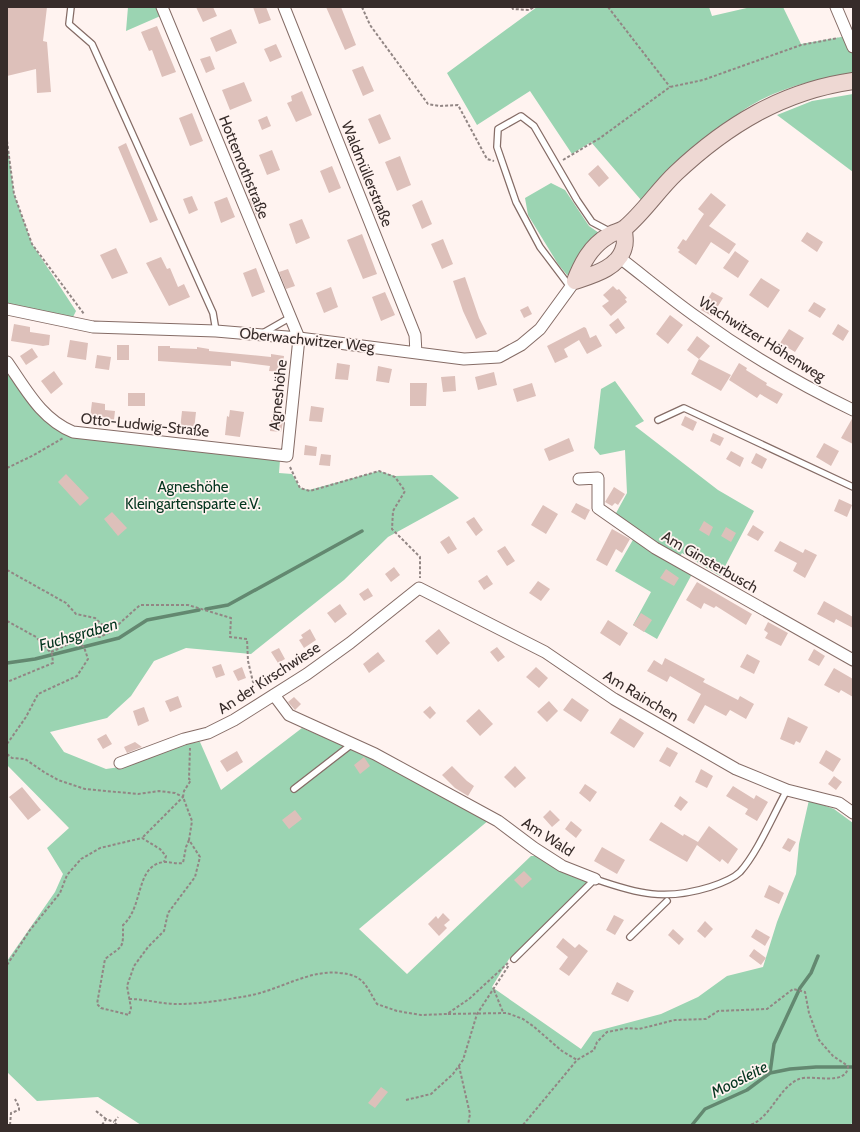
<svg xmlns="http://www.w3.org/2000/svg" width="860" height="1132" viewBox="0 0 860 1132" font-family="Cabin,sans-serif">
<rect width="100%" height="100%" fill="#fff3f0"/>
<!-- green -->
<path fill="#9bd4b2" d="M128,7H162L165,14L126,31Z
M537,7H709L712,16L751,7H783L801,44L847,36L853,50V74C820,78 786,86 757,102C741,110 727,123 713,134C688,155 664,176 641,200L591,142L572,154L530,91L477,125L447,73Z
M853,94V172L777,115L812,101Z
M7,141L14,194L32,244L76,311L73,317L7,304Z
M551,183L565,190L589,226L599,233L572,274L567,275L558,264L528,215L525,198Z
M7,366L58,429L280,460L279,473L292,474L300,488L309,490L379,471L395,476L432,475L459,498L388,537L344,580L251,654L186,648L154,661L131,696L107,718L50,732L64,752L106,769L120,767L188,743L200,742L221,790L302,728C367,754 427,787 489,820L359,929L407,974L531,856H537L589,881L548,922L509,959L492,987L581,1049L593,1032L661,1014L698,997L727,976L763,967L777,922L796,874L799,844L809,800L834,809L853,823V1123L849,1125H141L98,1097L37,1101L7,1072V961L55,892L63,874L47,848L69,828L7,765Z
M615,381L644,421L635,426L718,490L754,511L720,576L682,553L679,558L615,515L627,493L625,450L600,455L594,448L601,389Z
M634,538L692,574L657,639L633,625L651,592L615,571Z"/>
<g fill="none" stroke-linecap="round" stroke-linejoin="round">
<!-- stream -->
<path stroke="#638870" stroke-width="3.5" d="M206,609L228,605L362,531
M7,663L35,659L119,638L147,620L199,610
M770,1073L774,1044L800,988L811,973L818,956
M692,1125L705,1109L747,1090L770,1073L790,1069L816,1067H853"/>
</g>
<!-- building -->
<path fill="#ddc0ba" d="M7,7H47L43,41L47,42L51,92L37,93L36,69L7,76Z
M196,7H213L217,16L203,22Z
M253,7H266L271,20L259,24Z
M326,7H341L356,45L345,50Z
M157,26L176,72L162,77L152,50L149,51L141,32Z
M231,29L237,43L216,52L210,38Z
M276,44L282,57L270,62L264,49Z
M210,56L215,69L206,73L200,59Z
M363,66L374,91L363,96L352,70Z
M244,82L252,101L230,110L222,90Z
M302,91L312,115L296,122L287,103L292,101L291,96Z
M192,113L203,141L190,146L179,118Z
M380,114L391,139L379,144L368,119Z
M267,116L271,126L262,130L258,120Z
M126,143L158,220L150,223L118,147Z
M272,150L280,170L267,175L259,155Z
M400,156L411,185L397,191L385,162Z
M598,165L609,178L599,187L588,174Z
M332,166L341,188L329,193L320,171Z
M711,193L726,205L709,226L736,244L729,254L711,242L696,265L678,252L680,250L677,248L683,239L686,241L704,214L698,209Z
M192,196L198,210L189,214L183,199Z
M258,196L265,211L256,215L249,199Z
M227,197L235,217L221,223L214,202Z
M422,200L432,224L422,229L412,205Z
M302,219L310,238L296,244L289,224Z
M807,232L823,242L817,252L801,241Z
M362,234L377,274L363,279L347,240Z
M443,239L453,264L442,269L431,244Z
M116,248L128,273L112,279L100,255Z
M735,251L749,261L738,278L723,268Z
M161,257L167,269L170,268L178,287L184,284L190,297L169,306L146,263Z
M256,268L265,292L252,297L243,273Z
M288,269L295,286L286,289L279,272Z
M465,277L479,318L487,334L476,339L463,311L453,281Z
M761,278L780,290L768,308L749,295Z
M613,286L617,290L619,289L627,298L625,299L627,302L611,316L602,306L609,301L603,295Z
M331,287L338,307L324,313L316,293Z
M385,292L395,315L381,321L372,297Z
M712,292L723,298L712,316L701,310Z
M814,302L826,309L820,318L808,311Z
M528,306L532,314L524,318L520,310Z
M670,315L683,325L668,344L656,334Z
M618,318L625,328L616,334L609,325Z
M14,324L30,327V332L50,335L49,345L43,346L11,341Z
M838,324L849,331L843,341L832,334Z
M584,327L586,328L590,338L596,335L602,346L587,354L579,340L564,349L568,357L555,363L547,346Z
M789,329L804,338L795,352L780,343Z
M697,336L710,346L699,359L687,350Z
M70,340L88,343L86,360L67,357Z
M117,345H129V360H117Z
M158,346H170V348L197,349V347L209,349V351L271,357V354L284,356L282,372L269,371L270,366L231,361V366L158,361Z
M32,348L38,357L26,365L20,356Z
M97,355L111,357L109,370L95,368Z
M699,359L731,375L721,391L691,374Z
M337,363L350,365L348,380L335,379Z
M739,363L747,368L746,370L767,383L766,385L783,394L777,404L760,394L757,398L729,380Z
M378,366L392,369L389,383L376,381Z
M54,371L63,384L51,394L41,381Z
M494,372L497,385L478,390L475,377Z
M455,376L456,391L443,392L441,377Z
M410,383H427L426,406H410Z
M532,383L536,396L517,402L513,389Z
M128,393H145V406H128Z
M92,402L105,404V410L115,411L114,420L90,418Z
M311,406L324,408L322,422L309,421Z
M230,410L244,412L240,437L225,435L227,416L229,417Z
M182,411L196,412L194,430L180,429Z
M685,416L697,422L693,431L681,425Z
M853,417V444L841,438Z
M271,420L283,422L281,432L270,431Z
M713,433L724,438L720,446L710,441Z
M569,438L574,451L549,461L544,449Z
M824,443L839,451L831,466L816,457Z
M305,445L317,447L316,456L304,455Z
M731,451L744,458L740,467L726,459Z
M756,453L767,459L762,469L751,463Z
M321,454L331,455L330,466L319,465Z
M66,474L89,498L80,506L58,482Z
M614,487L625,494L618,505L615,503L612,506L605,502Z
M839,499L852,505L847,517L834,511Z
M576,503L590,510L585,520L571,512Z
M543,505L558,514L546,534L531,525Z
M112,512L127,528L118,536L104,519Z
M474,517L483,530L476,536L466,522Z
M704,521L713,527L709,536L699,530Z
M753,525L764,532L758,541L747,535Z
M726,527L736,533L731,542L721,536Z
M612,529L630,539L622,553L616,549L607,566L596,560Z
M449,536L457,549L448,554L440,542Z
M780,541L803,553L805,549L817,555L805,578L793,571L797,563L774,551Z
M505,546L515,561L507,566L497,551Z
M394,567L400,575L391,582L385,574Z
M666,569L679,578L674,586L660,578Z
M487,575L493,584L484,590L478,581Z
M538,581L550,589L541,601L529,593Z
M697,582L752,614L746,625L716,606L714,608L704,603L701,609L686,600Z
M368,588L373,596L364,601L359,594Z
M824,601L853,617V628L836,619L834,623L817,614Z
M340,604L347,614L335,623L327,613Z
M641,613L652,620L644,632L633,625Z
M608,620L628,633L620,646L600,633Z
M768,622L788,633L781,646L765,638L768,633L764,630Z
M310,629L316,640L304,648L299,640L303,638L301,635Z
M439,629L450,643L437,655L425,641Z
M497,647L505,657L498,662L490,652Z
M279,648L285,659L278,663L271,652Z
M814,649L825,656L819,666L808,660Z
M378,652L385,661L369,673L363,664Z
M747,654L760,661L754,674L740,667Z
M665,658L705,679L703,682L738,700L740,696L754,704L746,719L730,710L726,716L705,705L694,724L687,720L701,694L670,676L667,682L647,671L654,660L662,665Z
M221,664L225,675L216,678L212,667Z
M242,667L246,678L238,681L233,671Z
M536,667L548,678L539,688L526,677Z
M834,668L853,679V697L841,690L839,693L824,685Z
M178,696L182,707L170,712L165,701Z
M294,697L301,704L295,710L288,702Z
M572,698L589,710L581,722L563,710Z
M549,701L558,711L547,722L537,712Z
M430,706L436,713L430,719L423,712Z
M144,707L149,721L138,726L133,711Z
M479,709L493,724L480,736L466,721Z
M788,717L808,727L800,743L796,741L794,745L780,739Z
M620,718L644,733L634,748L610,733Z
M106,734L112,744L103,749L97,739Z
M135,742L142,747L127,753L124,747Z
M667,747L678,753L670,767L659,761Z
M826,750L841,759L833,772L819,763Z
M237,751L243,762L227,772L220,761Z
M364,757L370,766L360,774L354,765Z
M452,766L467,781L474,786L468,796L455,788L442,775Z
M515,766L526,778L515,788L504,777Z
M701,769L713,776L707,788L695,782Z
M834,776L842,782L836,790L828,784Z
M585,784L597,792L590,802L579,793Z
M733,786L754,799L756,795L768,802L757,821L745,814L748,809L726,796Z
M22,787L41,810L28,820L9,797Z
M680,796L688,802L681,811L674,806Z
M295,810L302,819L289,829L282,820Z
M550,810L560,820L552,827L543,817Z
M571,821L582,830L576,838L565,829Z
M661,822L683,836L684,834L698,842L709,826L738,849L728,864L722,859L720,862L697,845L687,862L649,840Z
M788,838L796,842L790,852L782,848Z
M602,847L625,860L617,874L594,861Z
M524,871L532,879L522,888L514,880Z
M769,885L784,893L779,904L764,897Z
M443,913L450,920L444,925L447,928L439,936L428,924L436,916L438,919Z
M614,915L624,920L615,935L606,930Z
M705,921L713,929L705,938L697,931Z
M673,929L684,939L679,945L668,935Z
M756,929L770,937L765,946L751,937Z
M563,938L575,948L579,944L588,951L569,976L559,969L568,957L556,947Z
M754,949L766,958L761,965L749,956Z
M617,982L634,991L628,1002L611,994Z
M381,1087L388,1092L375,1108L368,1103Z"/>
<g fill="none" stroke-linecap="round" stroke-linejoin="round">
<!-- lane casing -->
<g stroke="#856c66" stroke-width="8">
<path id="lane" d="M71,7L69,24L92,44L213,313L216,331
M571,288L540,247L516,202L497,147L498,129L521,116L534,126L577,200L592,222L609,231
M263,333L291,317
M658,420L684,408L853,487
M294,789L352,744
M630,937L667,901
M514,959L595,879C638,894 665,901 710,887C719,884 733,879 740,872C758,852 773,815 787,790"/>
</g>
<!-- street casing -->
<g stroke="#856c66" stroke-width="13">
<path id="street" d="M284,7L415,335L416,353
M836,7L853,47
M620,258C646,278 671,299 698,318C746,353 799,384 853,410
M7,309L93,327L216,331L299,338L464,359L499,357L521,345L540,329L575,281
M7,362C26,389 41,419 73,432L287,456L299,338L162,7
M579,479L598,478V508L655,548L853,660
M274,695L289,715L375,754L498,821L534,848L562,866L595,879
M120,763L184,739L208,733L234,720L307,674L350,643L419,588L545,652L614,699L736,769L787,790L839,803L853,813"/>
</g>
<!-- secondary casing -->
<g stroke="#856c66" stroke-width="18">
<path id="secondary" d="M575,281C582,263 591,246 608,236C613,232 620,232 625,228C644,212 658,190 676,173C727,125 783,91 853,81
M575,281C593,275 619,268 624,247C626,242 624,235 624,229"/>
</g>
<!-- path -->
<path stroke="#928684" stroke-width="2" stroke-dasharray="3 2" stroke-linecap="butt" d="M362,7L370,25L428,104L439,106L458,105L487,159L494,161
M512,7L513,9L529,10L534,7
M608,7L670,87
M7,141L14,194L32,244L84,314
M563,160L600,138L670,87L703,80L801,45L838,38
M290,467L300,488L310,491L379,471L395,477L405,491L393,511L392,529L420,557V578
M7,468L34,455L63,438
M7,570L66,603L76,614L95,618L110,632
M7,621L36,637L52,654L53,663L7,682
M51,652L87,636L100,637L110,632L140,605H188L231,618L230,637L247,639L248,661L253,682L264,689
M7,744L26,717L38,694L77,676L88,659L84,647L76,640
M7,754L12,758L25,759L44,772L58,780L85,789L138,794L159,791L175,793L183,797L142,838
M189,840L186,847L183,863C176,864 171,862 165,862C135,864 144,907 123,925C123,950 124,944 105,959L97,1004L101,1008L129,1015L131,1008L127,986L134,966L148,947L164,931L168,913L195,877L200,857L189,840L192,821L183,797L184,791L191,780L189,779L190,748
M7,965L30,930L60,893L67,875L81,859L100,848L142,838L160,849L166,856L164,862
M494,990L503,1012
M129,999C145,999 161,1004 177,1004C200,1004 224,1000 247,996C278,991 309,969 340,973C364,975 366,986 377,1004L397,1011L421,1015L447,1014L469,999L508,963
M448,1014L507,1013L523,1019L533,1026L562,1051L577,1060
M459,1066L470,1114L468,1125
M406,1100L431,1094L453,1074L463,1060L477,1014L509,965
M96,1111L106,1119
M10,1125L11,1113L19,1110V1107L15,1099
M102,1125L106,1119L114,1122
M117,1125L114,1122L118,1117
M523,1125L577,1060L594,1050L597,1042L607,1032L628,1028L639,1029L675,1020L706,1019L718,1011L767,1009L793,989L805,992L809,1013L819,1040L833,1056L848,1066C847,1087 812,1074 799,1079C778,1088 771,1118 750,1125"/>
<!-- lane -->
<use href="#lane" stroke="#fff" stroke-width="5.5"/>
<!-- street -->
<use href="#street" stroke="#fff" stroke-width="11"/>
<!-- secondary -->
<use href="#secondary" stroke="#eed8d3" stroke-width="16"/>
</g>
<g text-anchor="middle" stroke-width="3.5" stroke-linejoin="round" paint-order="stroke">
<!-- street labels -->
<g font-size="15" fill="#372c2a" stroke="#fff3f0">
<text transform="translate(244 167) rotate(68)" y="5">Hottenrothstraße</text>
<text transform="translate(367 174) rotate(68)" y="5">Waldmüllerstraße</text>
<text transform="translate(762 339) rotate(32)" y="5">Wachwitzer Höhenweg</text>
<text transform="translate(307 340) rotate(6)" y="5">Oberwachwitzer Weg</text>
<text transform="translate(278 395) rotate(-84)" y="5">Agneshöhe</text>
<text transform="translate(145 425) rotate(6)" y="5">Otto-Ludwig-Straße</text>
<text transform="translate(710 562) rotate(30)" y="5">Am Ginsterbusch</text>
<text transform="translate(269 678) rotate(-33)" y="5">An der Kirschwiese</text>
<text transform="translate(641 696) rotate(31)" y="5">Am Rainchen</text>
<text transform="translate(548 837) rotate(33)" y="5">Am Wald</text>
</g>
<!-- park labels -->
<g font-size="15" fill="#03341e" stroke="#fff3f0">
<text x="193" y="492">Agneshöhe<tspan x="193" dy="17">Kleingartensparte e.V.</tspan></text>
</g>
<!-- water labels -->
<g font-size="16" font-style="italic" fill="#04351f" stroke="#fff3f0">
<text transform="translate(78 634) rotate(-16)" y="6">Fuchsgraben</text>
<text transform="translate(739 1079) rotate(-27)" y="6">Moosleite</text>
</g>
</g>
<!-- border -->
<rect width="860" height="1132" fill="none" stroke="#372c2a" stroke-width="16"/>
</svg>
